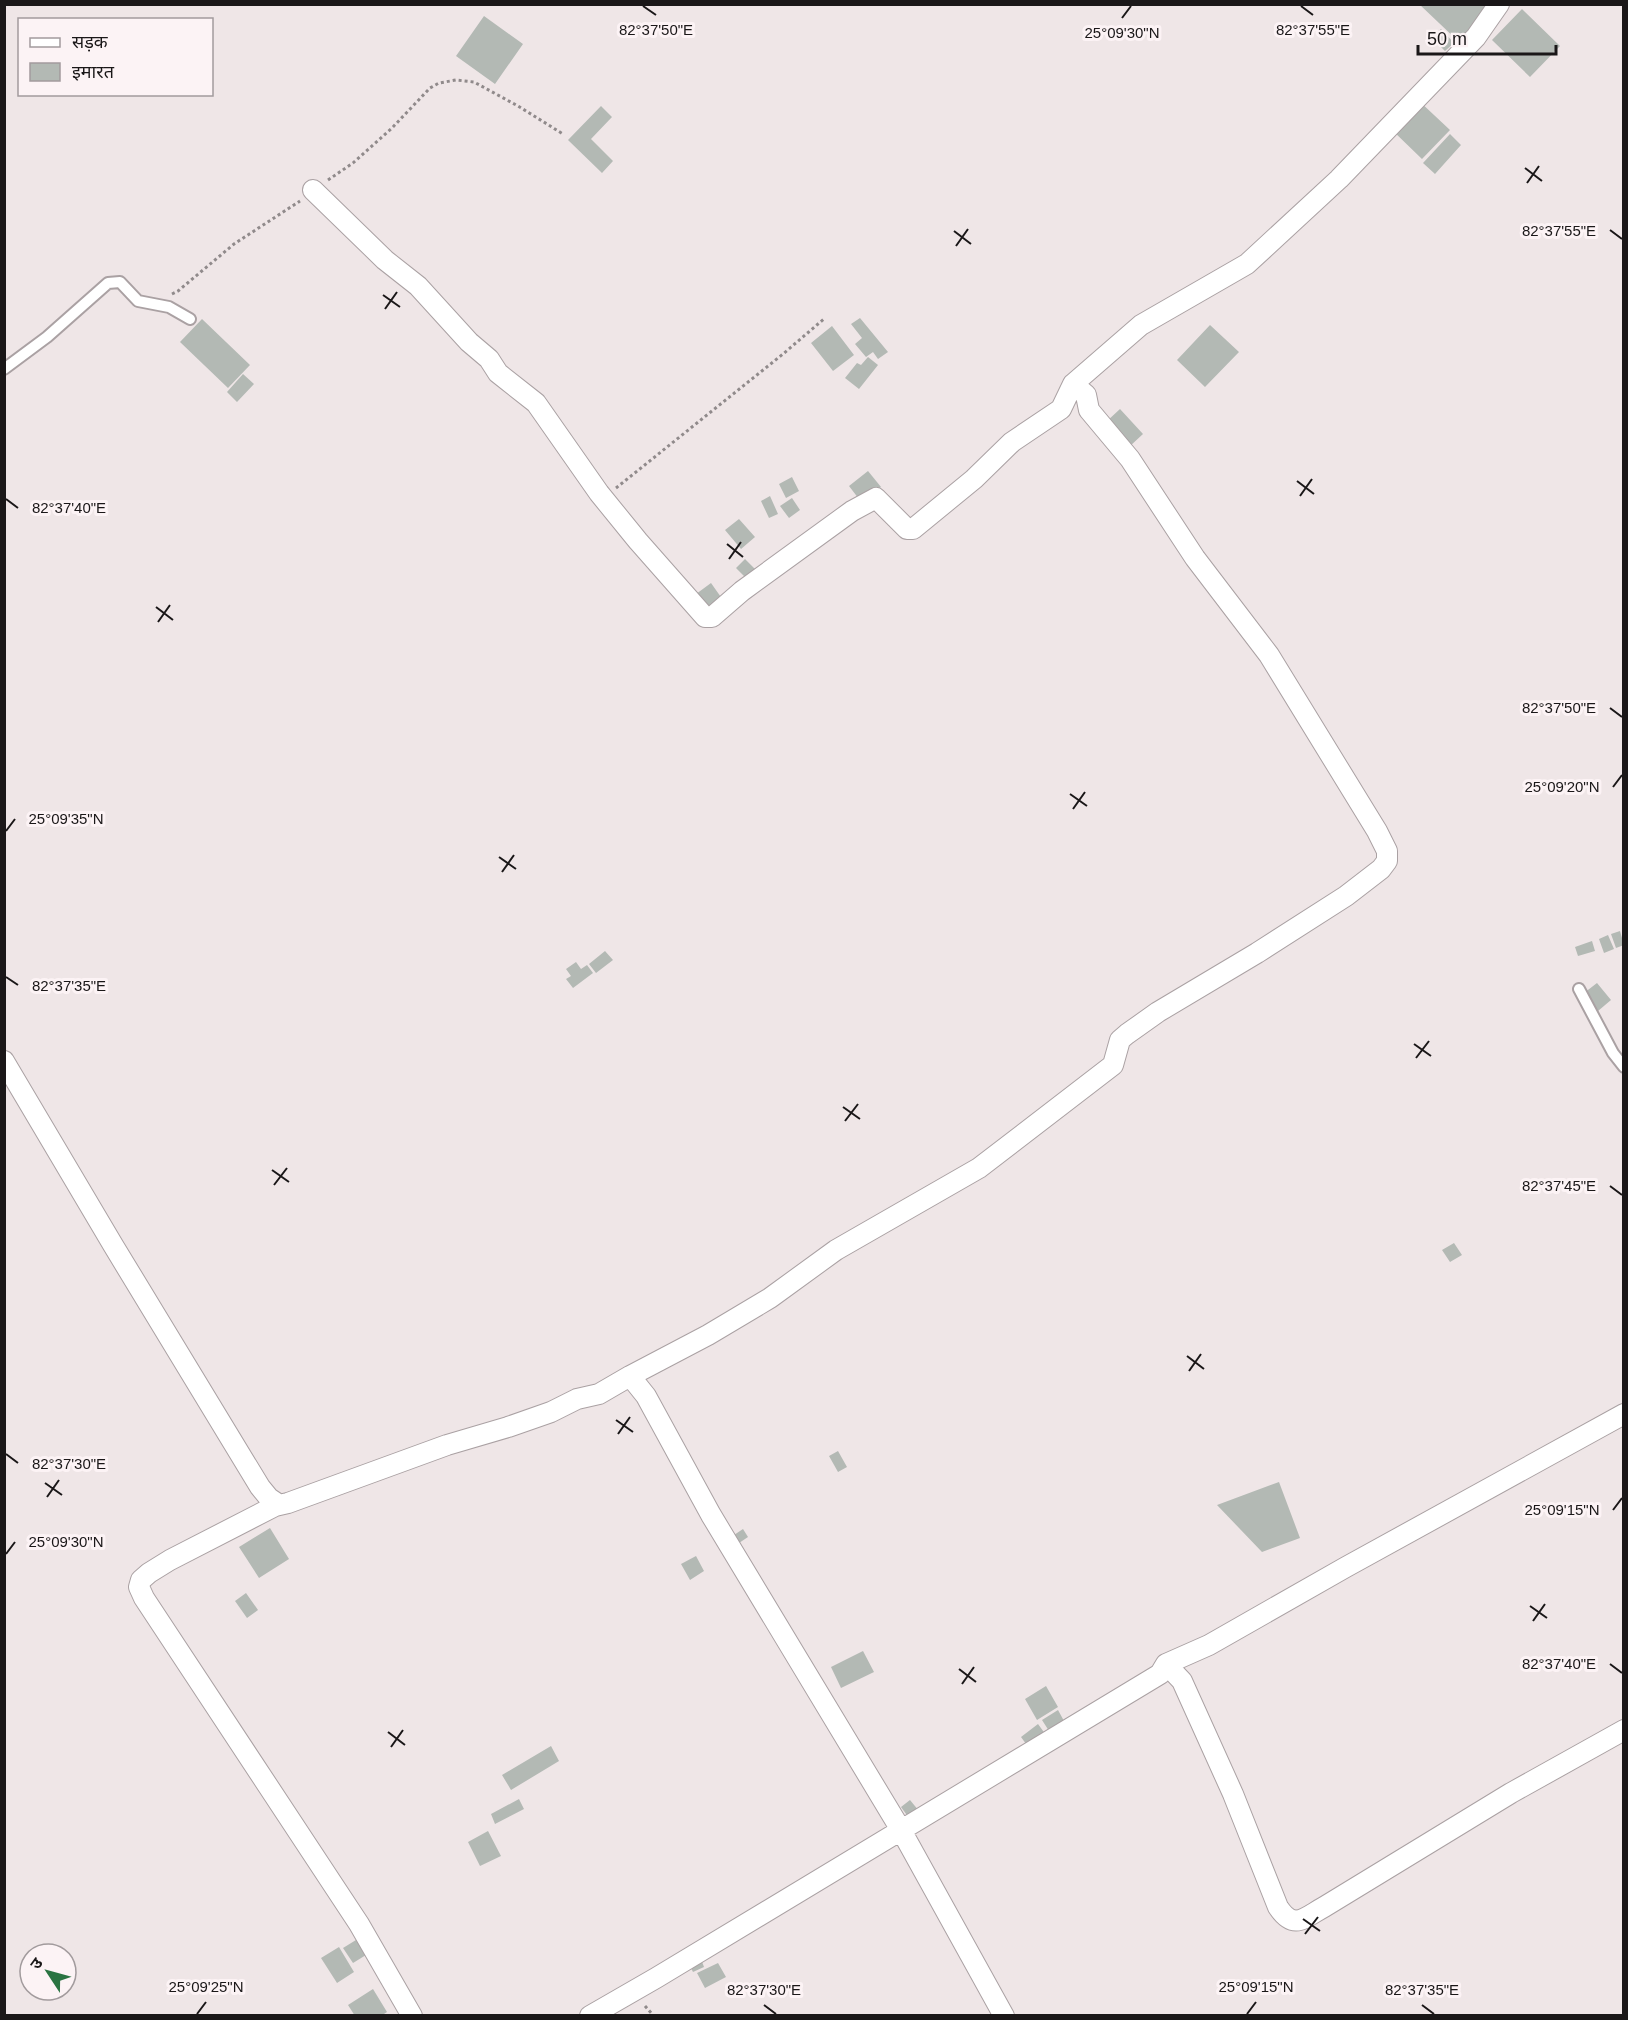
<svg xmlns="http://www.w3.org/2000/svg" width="1628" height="2020" viewBox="0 0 1628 2020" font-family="Arial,'Noto Sans Devanagari',sans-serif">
<rect width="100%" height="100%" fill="#efe6e7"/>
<!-- building -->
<path fill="#b3b9b4" d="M1419,4H1489L1491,7L1459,42Z
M1522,9L1560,46L1530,77L1492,40Z
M484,16L523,44L495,84L456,56Z
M1441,29L1454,43L1445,51L1432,38Z
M1418,100L1450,130L1422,159L1391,129Z
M601,106L612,117L591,139L613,161L602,173L568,140Z
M1450,134L1461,145L1435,174L1423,163Z
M860,318L888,352L878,359L873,352L866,357L855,344L862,338L851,324Z
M202,319L250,365L228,388L180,342Z
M1210,325L1239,352L1205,387L1177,360Z
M832,326L854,355L833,371L811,343Z
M868,357L878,365L859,389L845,378L857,363L861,365Z
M243,374L254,384L237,402L227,392Z
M1120,409L1143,434L1129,447L1106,422Z
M868,471L881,487L862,503L849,486Z
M792,477L799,491L786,498L779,484Z
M770,496L778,514L769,518L761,501Z
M792,498L800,510L789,518L780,506Z
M739,519L755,537L741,549L725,530Z
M745,559L755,569L746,578L736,568Z
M711,583L723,600L705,614L692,597Z
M1620,931L1624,945L1616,948L1611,934Z
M1608,935L1614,949L1604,953L1599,939Z
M1592,941L1595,951L1578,956L1575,947Z
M605,951L613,960L596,973L589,964Z
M576,962L581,969L587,965L593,973L573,988L566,979L571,976L566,969Z
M1597,983L1611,1000L1598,1011L1584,993Z
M1454,1243L1462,1255L1450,1262L1442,1250Z
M838,1451L847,1467L838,1472L829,1456Z
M1279,1482L1300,1538L1262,1552L1217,1505Z
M270,1528L289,1559L259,1578L239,1547Z
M743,1529L748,1537L736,1545L731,1537Z
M696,1556L704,1571L690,1580L681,1564Z
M246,1593L258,1610L247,1618L235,1601Z
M863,1651L874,1672L841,1688L831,1667Z
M1046,1686L1058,1707L1037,1720L1025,1699Z
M1058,1710L1064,1721L1049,1731L1042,1720Z
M1038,1724L1046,1735L1029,1748L1021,1737Z
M551,1746L559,1761L511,1790L502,1775Z
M519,1799L524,1809L495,1824L491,1814Z
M910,1800L919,1811L909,1818L901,1807Z
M488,1831L501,1856L480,1866L468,1842Z
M356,1940L366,1955L353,1963L343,1948Z
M339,1947L354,1972L337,1983L321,1958Z
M701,1959L704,1967L693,1972L689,1964Z
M718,1963L726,1977L705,1988L697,1973Z
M373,1989L387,2012L381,2016H355L348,2005Z"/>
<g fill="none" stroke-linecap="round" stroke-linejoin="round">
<!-- service casing -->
<g stroke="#aaa1a3" stroke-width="14">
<path id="service" d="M4,369L47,337L108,283L120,282L138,301L169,307L190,319
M1579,989L1613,1053L1624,1067"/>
</g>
<!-- minor casing -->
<g stroke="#aaa1a3" stroke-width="22">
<path id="minor" d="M313,190L385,260L418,286L469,342L489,359L498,373L536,403L599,493L638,541L705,617H712L742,591L852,511L876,498L907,529H913L974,479L1012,442L1061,409L1073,384
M4,1061L113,1245L260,1487L269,1498L275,1502V1506L288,1503L447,1445L508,1427L551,1412L577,1399L599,1394L630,1376L646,1396L711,1515L901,1830L1004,2016
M630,1376L708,1335L770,1298L836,1250L979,1168L1113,1065L1120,1040L1127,1034L1158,1012L1257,953L1346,896L1381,869L1387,861V851L1377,831L1269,655L1195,558L1130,459L1089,410L1086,395L1073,384L1141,325L1247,264L1339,179L1476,37L1499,4
M275,1506L170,1560L149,1573L141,1580L139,1587L144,1598L359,1924L412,2016
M1166,1664L1209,1645L1346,1567L1624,1414
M590,2016L656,1978L1160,1674L1166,1664L1182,1681L1233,1794L1278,1907C1294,1931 1304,1918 1324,1907L1511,1793L1624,1730"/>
</g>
<!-- path -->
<path stroke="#908a8b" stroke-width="3" stroke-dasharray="3 3" stroke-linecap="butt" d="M328,180L353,163L392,128L430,88L439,83L456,80L474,82L518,106L563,134
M172,294L178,291L234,244L300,201
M616,488L783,354L825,318
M645,2006L654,2016"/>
<!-- service -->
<use href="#service" stroke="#fff" stroke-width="10"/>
<!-- minor -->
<use href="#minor" stroke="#fff" stroke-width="20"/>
</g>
<!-- ticks -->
<path fill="none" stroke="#1a1718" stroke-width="2" d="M643,6L656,15M1301,6L1313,15M1122,18L1131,6M1525,168L1542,181M1527,183L1539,166M1610,230L1622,239M954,231L971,244M956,246L968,229M383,295L400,307M385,309L397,292M1297,481L1314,494M1300,496L1312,479M6,499L18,508M727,544L743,557M729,559L741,542M156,607L173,620M158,622L170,605M1610,708L1622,717M1613,787L1622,775M1070,794L1087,806M1073,809L1085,792M6,831L15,819M499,857L516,869M502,872L514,855M6,977L18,985M1414,1044L1431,1056M1416,1058L1429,1041M843,1107L860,1119M845,1121L858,1104M272,1170L289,1182M274,1185L287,1168M1610,1186L1622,1195M1187,1356L1204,1369M1189,1371L1201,1354M616,1420L633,1432M618,1434L630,1417M6,1454L18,1463M45,1483L62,1495M47,1497L59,1480M1613,1510L1622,1498M6,1554L15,1542M1530,1606L1547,1618M1533,1621L1545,1604M1610,1664L1622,1673M959,1669L976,1682M962,1684L974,1667M388,1732L405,1745M391,1747L403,1730M1303,1919L1320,1931M1305,1934L1318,1917M764,2005L776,2014M1422,2005L1434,2014M197,2014L206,2002M1247,2014L1256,2002"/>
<g font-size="15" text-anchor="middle" fill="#1a1718" stroke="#fcf3f5" stroke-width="6" stroke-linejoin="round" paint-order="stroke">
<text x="656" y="35">82°37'50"E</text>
<text x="1313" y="35">82°37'55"E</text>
<text x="1122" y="38">25°09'30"N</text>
<text x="1559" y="236">82°37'55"E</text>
<text x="69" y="513">82°37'40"E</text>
<text x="1559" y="713">82°37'50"E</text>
<text x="1562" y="792">25°09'20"N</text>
<text x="66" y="824">25°09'35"N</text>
<text x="69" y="991">82°37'35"E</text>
<text x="1559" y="1191">82°37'45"E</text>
<text x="69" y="1469">82°37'30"E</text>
<text x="1562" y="1515">25°09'15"N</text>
<text x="66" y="1547">25°09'30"N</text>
<text x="1559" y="1669">82°37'40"E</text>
<text x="206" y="1992">25°09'25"N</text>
<text x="1256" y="1992">25°09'15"N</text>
<text x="764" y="1995">82°37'30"E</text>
<text x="1422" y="1995">82°37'35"E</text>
</g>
<!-- border -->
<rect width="1628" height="2020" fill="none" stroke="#1a1718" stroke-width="12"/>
<!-- legend -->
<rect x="18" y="18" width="195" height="78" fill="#fcf3f5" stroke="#a29b9d" stroke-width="1.5"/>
<rect x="30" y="38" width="30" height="9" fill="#ffffff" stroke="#a29b9d" stroke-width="1.5"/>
<text x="72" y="48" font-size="18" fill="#1a1718">सड़क</text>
<rect x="30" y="63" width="30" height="18" fill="#b3b9b4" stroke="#a29b9d" stroke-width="1.5"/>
<text x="72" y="78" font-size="18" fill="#1a1718">इमारत</text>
<!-- north arrow -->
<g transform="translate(48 1972) rotate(306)"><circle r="28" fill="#fcf3f5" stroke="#a29b9d" stroke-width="1.5"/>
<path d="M0-4.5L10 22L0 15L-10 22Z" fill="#297341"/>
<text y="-9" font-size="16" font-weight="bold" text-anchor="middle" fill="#1a1718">उ</text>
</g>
<!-- scale -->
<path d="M1418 45v9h138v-9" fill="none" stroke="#1a1718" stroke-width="3"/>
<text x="1427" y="45" font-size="18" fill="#1a1718" stroke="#fcf3f5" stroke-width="4.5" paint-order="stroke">50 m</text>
</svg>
